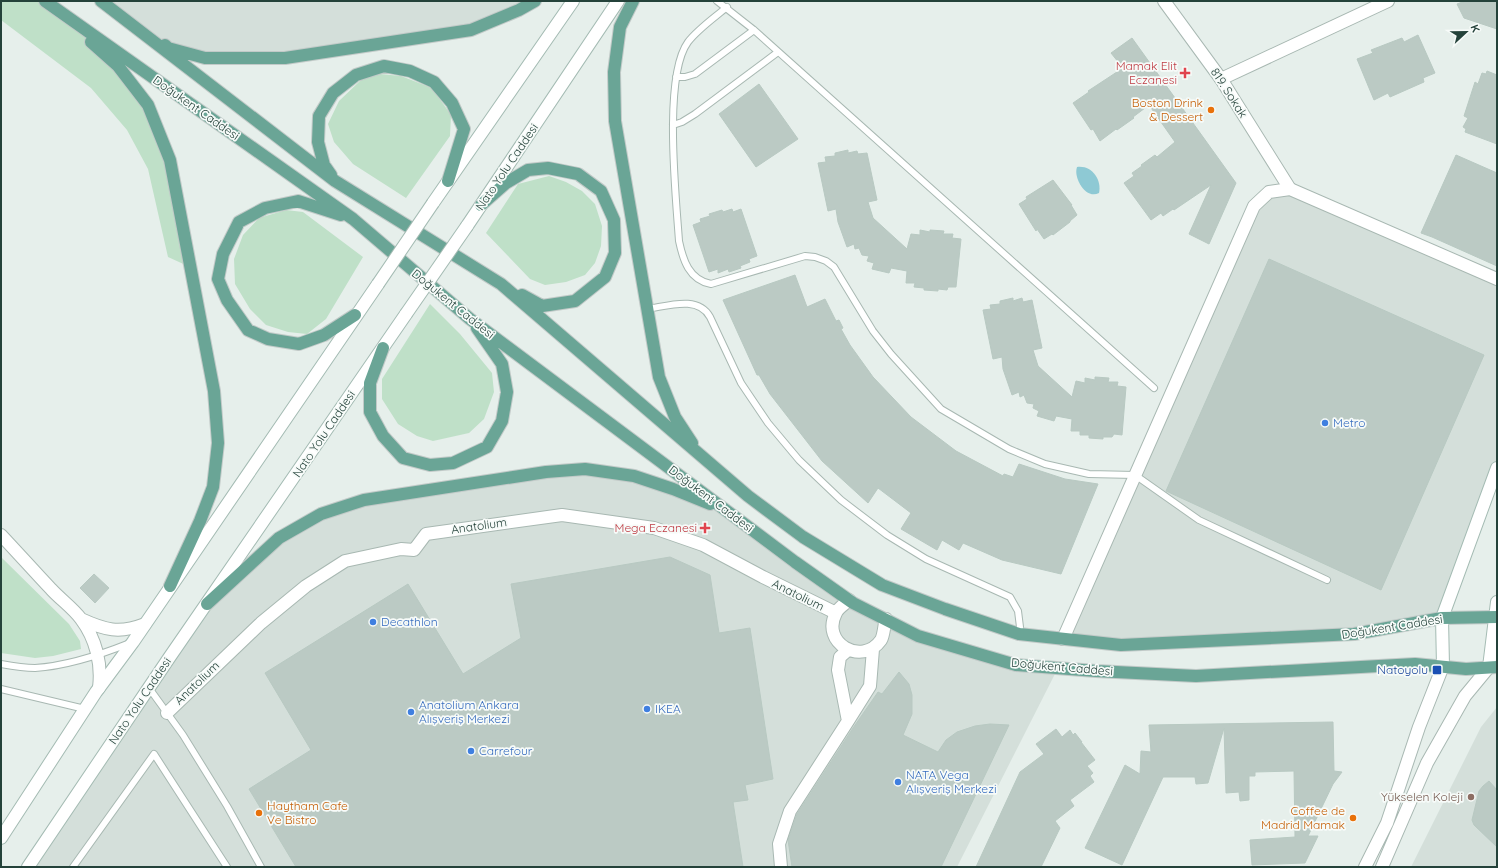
<svg xmlns="http://www.w3.org/2000/svg" width="1498" height="868" viewBox="0 0 1498 868" font-family="Quicksand,sans-serif">
<rect width="100%" height="100%" fill="#e6efeb"/>
<!-- built -->
<path fill="#d4dfda" d="M101,1H535L471,30L248,59L168,48Z
M1290,189L1497,279V468L1442,618L1354,634L1121,645L1063,639L1254,206L1269,192Z
M546,472L634,476L727,511L795,562L918,636L1016,665L1058,668L957,867H28L207,604L247,566L321,514Z
M1497,707V867H1411L1481,727Z"/>
<!-- green -->
<path fill="#bfe0c8" d="M1,1H45L118,66L148,105L170,160L190,267L168,257L148,169L127,130L91,88L1,20Z
M380,74L401,76L432,88L451,115L450,136L406,198L353,164L334,142L328,124L339,101L361,80Z
M549,176L566,182L582,191L595,204L602,226L601,246L595,263L585,275L566,282L545,285L530,279L486,233L518,184Z
M286,210L303,212L363,257L326,319L307,334L288,332L266,325L250,309L235,284L234,259L243,235L259,218Z
M430,304L460,334L492,373L494,392L484,419L469,433L433,441L417,436L398,424L382,399V379Z
M1,557L69,624L80,641L81,649L53,656L35,658L1,653Z"/>
<!-- water -->
<path fill="#8ec9d4" d="M1077,167C1092,165 1102,180 1099,193C1086,200 1073,178 1077,167Z"/>
<!-- building -->
<path fill="#bbcac4" stroke="#b8c9c2" d="M1465,1H1497V29L1464,18L1457,4Z
M1418,35L1435,73L1423,78L1424,82L1390,97L1388,93L1374,100L1357,59L1373,53L1371,50L1402,38L1404,42Z
M1132,38L1236,183L1209,244L1189,234L1211,185L1174,210L1173,209L1163,216L1161,213L1151,220L1124,183L1134,176L1132,173L1142,166L1141,165L1155,155L1157,157L1175,142L1149,105L1133,117L1134,118L1117,130L1116,129L1100,141L1093,129L1091,130L1073,103L1089,92L1088,91L1123,68L1111,53Z
M1487,71L1497,75V144L1465,132L1466,129L1463,127L1468,118L1464,116L1475,82L1478,84L1482,73L1486,74Z
M759,84L798,139L756,167L719,114Z
M848,150V153L857,151L858,154L867,153L877,200L868,202L873,218L907,249L911,234L920,235V230L930,232V230L944,231L943,234H953L952,238L961,239L956,287H948L947,290L938,289V291L924,290V288L914,287L915,283H906L907,271L891,268L889,273L872,269L874,263L867,261L869,256L862,255L859,248L855,249L854,244L847,247L838,222L836,209L828,211L818,163L826,162L825,157L835,156V153Z
M1456,155L1497,173V266L1432,237L1421,233Z
M1053,180L1072,205H1071L1077,215L1070,221V222L1053,235L1052,234L1044,239L1037,229L1036,231L1019,204L1027,199L1026,197Z
M732,209L733,212L741,209L757,256L749,259L750,262L740,266L741,268L729,272L728,269L718,273V269L709,272L693,225L701,222L700,219L710,216L709,214L722,210L723,212Z
M1269,259L1484,355L1381,590L1166,491Z
M795,275L807,307L825,299L836,321L839,320L843,328L841,329L850,345L873,377L911,417L956,451L1003,476L1004,474L1013,477L1019,464L1065,479L1098,484L1061,574L1002,560L963,543L959,550L942,540L937,550L901,529L911,513L878,488L868,503L822,461L770,394L759,375H757L723,300Z
M1013,298V301L1022,298L1023,302L1032,300L1042,348L1033,350L1038,366L1072,397L1076,381L1085,383V378L1095,380V377L1109,378L1108,382H1118L1117,386L1126,387L1122,435L1114,434L1112,437H1103V439L1089,438V435H1080V431H1071L1072,419L1056,416L1054,421L1037,416L1039,411L1033,408L1034,404L1027,403L1024,395L1020,397L1019,392L1012,395L1003,369L1002,357L993,359L983,310L991,309L990,305L1000,304V301Z
M670,557L710,575L719,633L750,628L773,779L745,785L748,800L733,802L743,867H296L249,789L311,750L265,673L408,584L463,674L521,638L511,584Z
M94,574L109,588L95,603L80,588Z
M899,672L909,684L912,695V714L903,735L938,752L946,740L957,732L975,726L990,724L1009,725L941,867H792L788,840L797,814L853,728L878,692L882,694Z
M1333,722L1334,771L1342,772L1333,784L1308,836H1318L1305,863L1252,865L1250,840L1295,837L1294,771L1255,772V776H1249V800L1240,801L1239,792L1226,793L1224,728L1208,783L1196,784L1195,777H1163L1122,865L1085,848L1125,765L1140,774L1141,751L1151,752L1149,725Z
M1056,729L1062,737L1070,730L1073,735L1075,733L1082,742H1081L1095,760L1087,766L1093,773L1090,776L1094,782L1070,800L1074,806L1055,821L1060,828L1041,867H976L1020,772L1044,754L1036,744Z
M1489,781L1497,790V847L1474,825L1472,820L1479,791L1483,786Z"/>
<g fill="none" stroke-linecap="round" stroke-linejoin="round">
<!-- service casing -->
<g stroke="#a8b8b2" stroke-width="8">
<path id="service" d="M717,1L754,30L1154,388
M727,7C714,18 698,29 688,42C663,76 676,197 679,241C683,260 689,280 711,284L805,256L815,257L826,261L834,267L873,331L891,354L941,409L1009,449L1045,464L1089,474L1135,475L1199,520L1327,580
M676,77H685L695,74L754,30
M673,125L682,122L695,114L778,52
M647,309C668,306 698,295 710,317L741,383L768,423L799,460L841,500L887,535L926,559L1010,597L1018,611L1020,627L1019,634
M1,664C12,666 23,668 35,668C67,666 100,655 130,643
M149,688L183,735L227,806L261,867
M1,689L85,709
M73,867L154,754L227,867"/>
</g>
<!-- minor casing -->
<g stroke="#a8b8b2" stroke-width="14">
<path id="minor" d="M1221,79L1388,1
M1,535C18,553 34,571 51,589C60,599 73,608 81,619C96,639 102,664 99,688
M849,600C845,604 838,608 836,613C820,643 862,667 881,640C884,635 884,625 886,619
M81,619C105,630 119,634 145,624
M1063,639L1254,206L1269,192L1290,189L1497,279
M848,650L840,657L838,670L848,721
M167,713L261,623L306,586L345,561L401,549L414,550L426,534L562,515L654,528L703,545L763,577L836,613
M781,867L779,844L790,811L848,721L870,686L873,649"/>
</g>
<!-- tertiary casing -->
<g stroke="#a8b8b2" stroke-width="14">
<path id="tertiary" d="M1164,1L1221,79L1290,189
M1365,867L1387,823L1419,727L1443,666
M1382,867L1427,763L1465,696L1489,667"/>
</g>
<!-- secondary casing -->
<g stroke="#a4bbb3" stroke-width="14">
<path id="secondary" d="M433,203L573,1
M467,226L618,1
M1443,666L1442,618L1497,468
M1489,667L1497,602
M1,838L96,692L133,642L378,284
M28,867L169,658L406,314"/>
</g>
<!-- primary casing -->
<g stroke="#c2cac8" stroke-width="14">
<path id="primary" d="M45,1L353,219L470,319L795,562L853,603L918,636L1016,665L1096,671L1196,676L1415,664L1466,669L1497,667
M101,1L335,181L501,284L748,496L803,537L882,585L945,609L1019,634L1121,645L1354,634L1442,618L1497,617
M633,1L620,27L614,72L615,121L659,377L675,417L692,443
M91,42L118,66L148,105L170,160L214,391L218,443L213,487L200,521L170,586
M165,45L168,48L205,58H285L471,30L519,10L535,1
M331,175L324,165L318,142L319,116L333,93L356,75L384,66L410,71L434,82L452,103L464,129L448,181
M481,205L506,183L528,170L548,168L578,174L601,191L614,220L615,253L605,277L575,301L542,306L522,295
M341,215L298,201L265,208L239,222L223,254L218,279L227,300L248,330L268,339L299,344L324,335L355,315
M383,348L370,383V412L383,436L403,458L430,465L453,463L487,447L502,421L507,392L502,364L477,328
M207,604L279,538L321,514L364,500L546,472L585,469L634,476L673,489L710,504"/>
</g>
<!-- service -->
<use href="#service" stroke="#fff" stroke-width="6"/>
<!-- minor -->
<use href="#minor" stroke="#fff" stroke-width="12"/>
<!-- tertiary -->
<use href="#tertiary" stroke="#fff" stroke-width="12"/>
<!-- secondary -->
<use href="#secondary" stroke="#fff" stroke-width="12"/>
<!-- primary -->
<use href="#primary" stroke="#6aa596" stroke-width="12"/>
<!-- secondary-bridge casing -->
<g stroke="#a4bbb3" stroke-width="14" stroke-linecap="butt">
<path id="secondary-bridge" d="M378,284L433,203
M406,314L467,226"/>
</g>
<!-- secondary-bridge -->
<use href="#secondary-bridge" stroke="#fff" stroke-width="12"/>
</g>
<!-- markers -->
<g fill="#e0444e" stroke="#f7fbf9" stroke-width="1.5">
<path d="M1183 67h4v4h4v4h-4v4h-4v-4h-4v-4h4z"/>
<path d="M703 522h4v4h4v4h-4v4h-4v-4h-4v-4h4z"/>
</g>
<g fill="#e8710a" stroke="#f7fbf9" stroke-width="1.5">
<circle cx="1211" cy="110" r="4"/>
<circle cx="259" cy="813" r="4"/>
<circle cx="1353" cy="818" r="4"/>
</g>
<g fill="#3f7fe0" stroke="#f7fbf9" stroke-width="1.5">
<circle cx="1325" cy="423" r="4"/>
<circle cx="373" cy="622" r="4"/>
<circle cx="647" cy="709" r="4"/>
<circle cx="411" cy="712" r="4"/>
<circle cx="471" cy="751" r="4"/>
<circle cx="898" cy="782" r="4"/>
</g>
<rect fill="#1a4fb4" stroke="#f7fbf9" stroke-width="1.5" x="1432" y="665" width="10" height="10" rx="2"/>
<circle fill="#8d6e63" stroke="#f7fbf9" stroke-width="1.5" cx="1471" cy="797" r="4"/>
<g text-anchor="middle" stroke-width="3.5" stroke-linejoin="round" paint-order="stroke">
<!-- health labels -->
<g font-size="12" fill="#be3a42" stroke="#f7fbf9" text-anchor="end">
<text x="1177" y="70">Mamak Elit<tspan x="1177" dy="14">Eczanesi</tspan></text>
<text x="697" y="532">Mega Eczanesi</text>
</g>
<!-- street labels -->
<g font-size="12" fill="#24423a" stroke="#f7fbf9">
<text transform="translate(1229 93) rotate(57)" y="4">819. Sokak</text>
<text transform="translate(196 108) rotate(35)" y="4">Doğukent Caddesi</text>
<text transform="translate(507 167) rotate(-56)" y="4">Nato Yolu Caddesi</text>
<text transform="translate(453 304) rotate(39)" y="4">Doğukent Caddesi</text>
<text transform="translate(324 434) rotate(-56)" y="4">Nato Yolu Caddesi</text>
<text transform="translate(711 499) rotate(37)" y="4">Doğukent Caddesi</text>
<text transform="translate(479 526) rotate(-8)" y="4">Anatolium</text>
<text transform="translate(798 595) rotate(26)" y="4">Anatolium</text>
<text transform="translate(1392 627) rotate(-9)" y="4">Doğukent Caddesi</text>
<text transform="translate(1062 667) rotate(5)" y="4">Doğukent Caddesi</text>
<text transform="translate(197 683) rotate(-44)" y="4">Anatolium</text>
<text transform="translate(140 701) rotate(-56)" y="4">Nato Yolu Caddesi</text>
</g>
<!-- food labels -->
<g font-size="12" fill="#c56008" stroke="#f7fbf9" text-anchor="end">
<text x="1203" y="107">Boston Drink<tspan x="1203" dy="14">&amp; Dessert</tspan></text>
<text x="267" y="810" text-anchor="start">Haytham Cafe<tspan x="267" dy="14">Ve Bistro</tspan></text>
<text x="1345" y="815">Coffee de<tspan x="1345" dy="14">Madrid Mamak</tspan></text>
</g>
<!-- shop labels -->
<g font-size="12" fill="#366cbe" stroke="#f7fbf9" text-anchor="start">
<text x="1333" y="427">Metro</text>
<text x="381" y="626">Decathlon</text>
<text x="419" y="709">Anatolium Ankara<tspan x="419" dy="14">Alışveriş Merkezi</tspan></text>
<text x="655" y="713">IKEA</text>
<text x="479" y="755">Carrefour</text>
<text x="906" y="779">NATA Vega<tspan x="906" dy="14">Alışveriş Merkezi</tspan></text>
</g>
<!-- transit labels -->
<g font-size="12" fill="#164399" stroke="#f7fbf9" text-anchor="end">
<text x="1428" y="674">Natoyolu</text>
</g>
<!-- education labels -->
<g font-size="12" fill="#785e54" stroke="#f7fbf9" text-anchor="end">
<text x="1463" y="801">Yükselen Koleji</text>
</g>
</g>
<!-- border -->
<rect width="1498" height="868" fill="none" stroke="#24423a" stroke-width="4"/>
<!-- north arrow -->
<g transform="translate(1466 32) rotate(68)" stroke="#f7fbf9" stroke-width="3" paint-order="stroke">
<path d="M0-3L7 15L0 10L-7 15Z" fill="#24423a"/>
<text y="-6" font-size="11" font-weight="bold" text-anchor="middle" fill="#24423a">K</text>
</g>
</svg>
